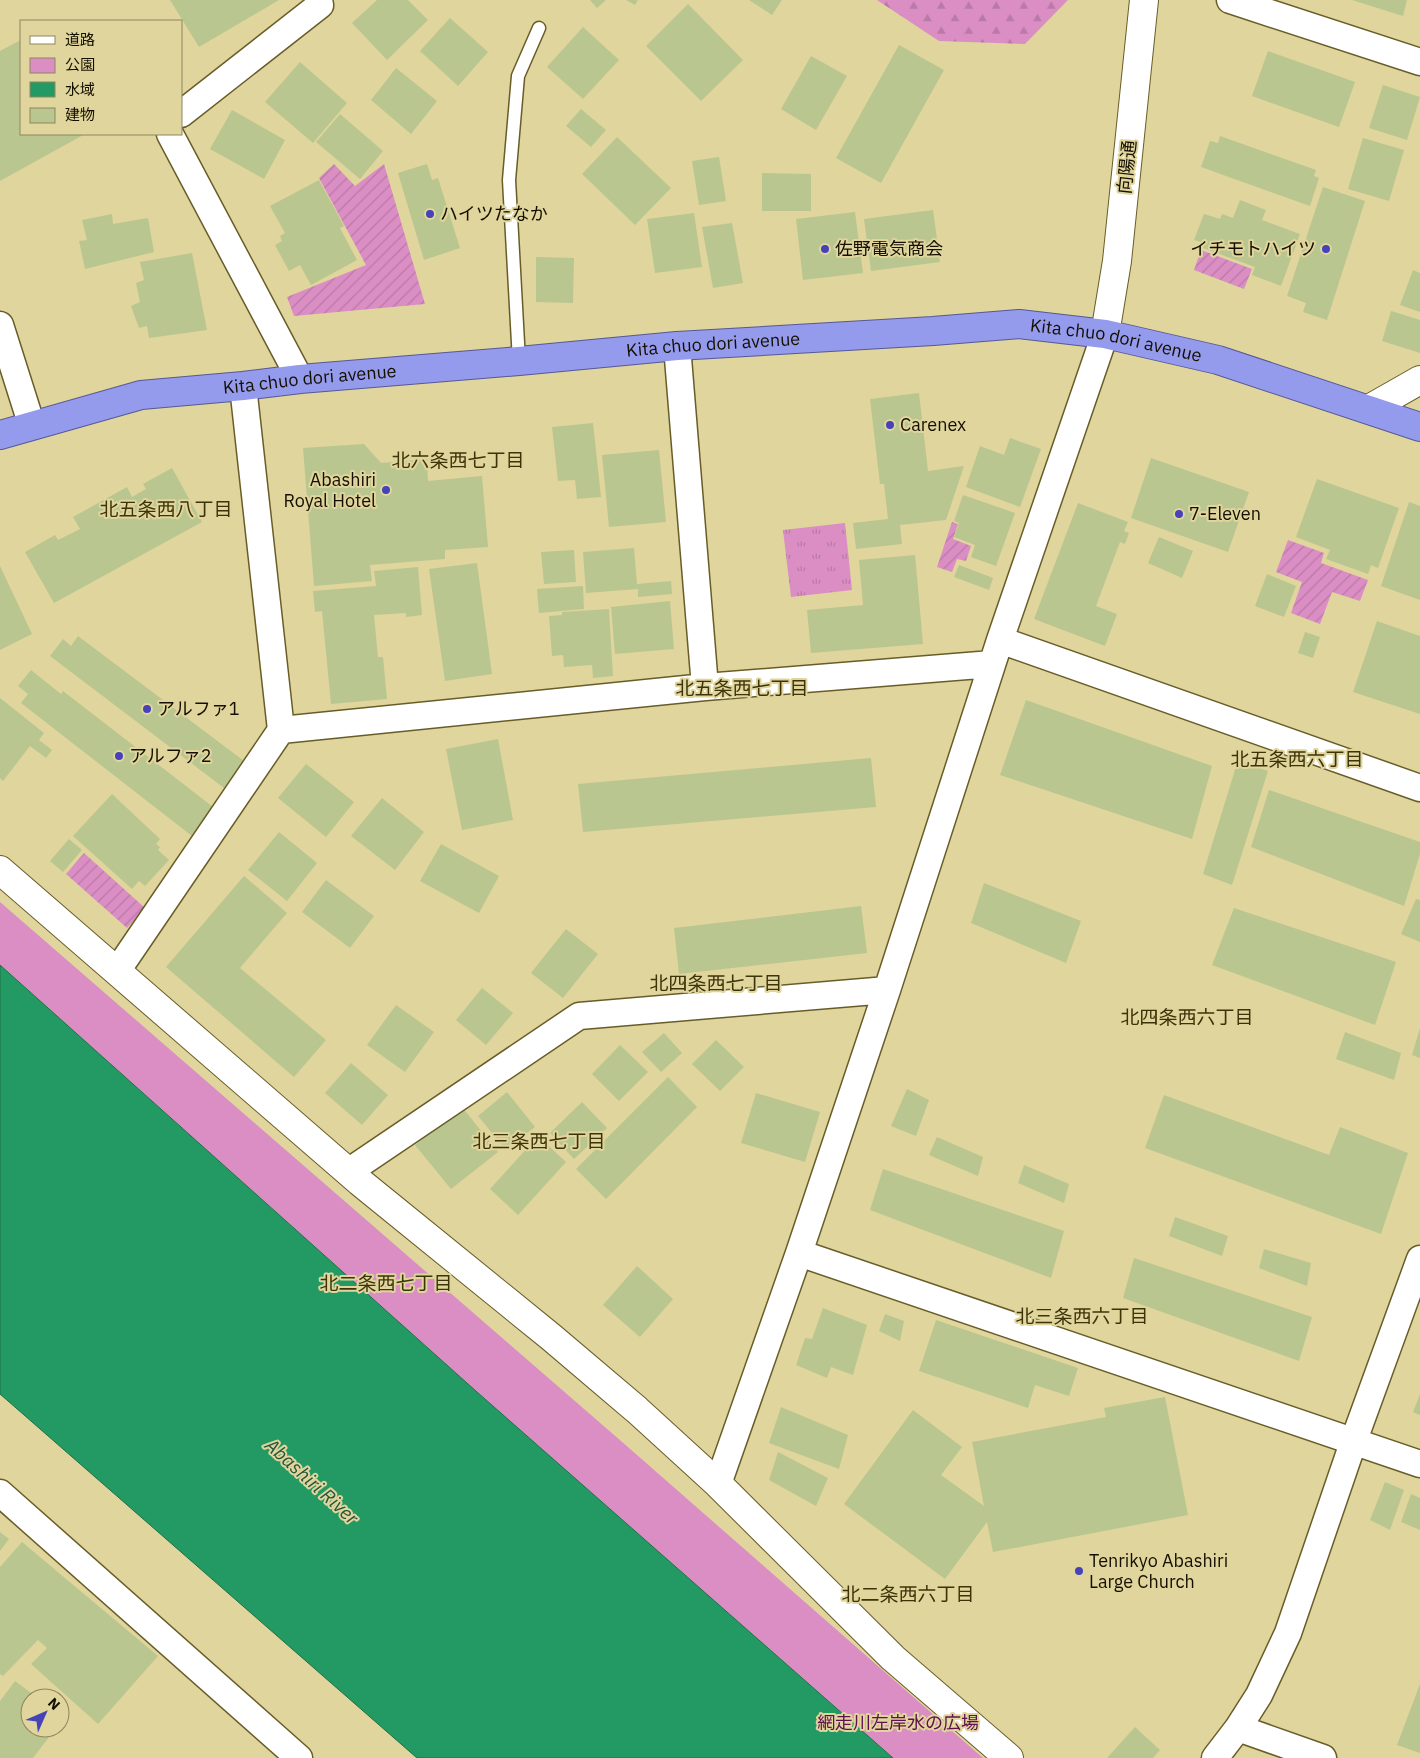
<svg xmlns="http://www.w3.org/2000/svg" width="1420" height="1758" viewBox="0 0 1420 1758" font-family="'IBM Plex Sans','Noto Sans JP',sans-serif">
<defs>
<pattern id="grass-tufts" width="24" height="20" patternUnits="userSpaceOnUse" patternTransform="scale(1.25)"><rect width="24" height="20" fill="#da8ec4"/><path d="M3 7l-1-3M5 7V3M7 7l1-3M15 17l-1-3M17 17v-4M19 17l1-3" fill="none" stroke="#ba79a7"/></pattern>
<pattern id="forest-firs" width="22" height="20" patternUnits="userSpaceOnUse" patternTransform="scale(1.25)"><rect width="22" height="20" fill="#da8ec4"/><path d="M5 1l3.5 6h-7zM16 11l3.5 6h-7z" fill="#ba79a7"/></pattern>
<pattern id="garden-furrows" width="10" height="10" patternUnits="userSpaceOnUse" patternTransform="scale(1.25)"><rect width="10" height="10" fill="#da8ec4"/><path d="M-1 1l2-2M0 10L10 0M9 11l2-2" fill="none" stroke="#ba79a7"/></pattern>
</defs>
<rect width="100%" height="100%" fill="#e0d59c"/>
<!-- grass -->
<path fill="url(#grass-tufts)" d="M845,523L852,590L791,597L783,530Z"/>
<!-- forest -->
<path fill="url(#forest-firs)" d="M877,0H1068L1025,44L939,41Z"/>
<!-- park -->
<path fill="#da8ec4" d="M0,902L629,1448L983,1758H893L477,1392L0,965Z"/>
<!-- garden -->
<path fill="url(#garden-furrows)" d="M334,164L355,186L384,164L425,304L294,316L287,297L366,265L319,178Z
M1201,250L1252,269L1244,289L1194,270Z
M952,522L958,524L953,539L971,546L966,561L957,559L952,572L937,567Z
M1288,540L1324,553L1321,563L1368,580L1360,601L1332,592L1320,624L1291,613L1302,582L1276,572Z
M84,853L145,908L127,928L66,874Z"/>
<!-- water -->
<path fill="#239a64" stroke="#1e7046" d="M0,965L477,1392L893,1758H417L0,1394Z"/>
<!-- building -->
<path fill="#bac68f" d="M170,0H279L199,47Z
M377,0H408L428,20L387,60L352,23Z
M590,0H606L597,8Z
M626,0H638L635,5Z
M749,0H782L772,15Z
M1352,0H1407L1403,16Z
M688,4L743,60L701,101L646,46Z
M450,18L488,52L458,86L420,51Z
M583,27L619,60L583,99L547,67Z
M21,40V134H85L0,181V51Z
M899,45L944,70L881,183L836,158Z
M1268,51L1355,82L1339,127L1252,96Z
M811,56L847,76L816,130L781,109Z
M300,62L347,103L313,143L265,102Z
M396,68L437,101L411,134L371,100Z
M1383,85L1420,97L1407,140L1369,128Z
M581,109L606,130L591,147L566,126Z
M232,110L285,140L264,179L210,149Z
M340,114L383,151L360,179L316,142Z
M1220,136L1316,170L1314,176L1319,178L1310,206L1201,167L1210,141L1218,143Z
M617,137L671,188L635,225L582,174Z
M1363,138L1404,150L1389,201L1348,189Z
M719,157L726,201L699,205L692,161Z
M427,164L432,180L438,178L460,248L424,260L398,173Z
M762,173L811,174V211H762Z
M319,180L344,226L340,228L357,260L311,285L300,265L289,271L275,245L282,241L280,236L285,233L270,206Z
M1323,187L1365,201L1327,320L1303,312L1306,303L1287,296Z
M1240,200L1266,210L1262,220L1300,234L1281,286L1252,275L1255,267L1203,248L1204,243L1194,240L1204,214L1220,219L1222,214L1233,218Z
M933,210L940,262L871,271L864,219Z
M855,212L863,273L803,280L796,219Z
M694,213L702,267L655,273L647,219Z
M112,214L113,224L148,218L154,252L85,269L79,241L87,240L82,220Z
M732,223L743,283L713,288L702,227Z
M192,253L207,330L149,338L147,326L139,328L131,306L140,302L136,283L144,280L140,262Z
M536,257L574,258L573,303L536,302Z
M1413,270L1420,273V312L1400,305Z
M1391,311L1420,320V353L1382,341Z
M919,393L928,471L964,466L946,520L900,525L902,544L856,549L853,523L888,519L884,484H880L870,399Z
M593,423L601,497L577,499L575,480L558,481L552,427Z
M1010,438L1041,449L1020,507L966,487L980,446L1004,455Z
M364,444L381,463L427,459L428,481L482,476L488,547L445,550V559L370,565L372,581L314,586L303,448Z
M659,450L666,522L609,527L602,455Z
M1151,458L1249,492L1228,552L1131,518Z
M172,468L202,522L54,603L25,552L55,535L58,540L80,529L73,517L127,487L132,497L146,489L143,484Z
M1317,479L1399,508L1378,568L1371,565L1368,574L1326,559L1330,550L1296,537Z
M963,495L1015,513L996,566L971,557L975,545L954,537L959,523L954,521Z
M1409,502L1420,506V600L1381,586Z
M1078,503L1128,522L1124,531L1129,533L1125,544L1120,542L1096,606L1117,614L1105,646L1034,619Z
M1159,537L1193,551L1182,578L1148,563Z
M634,548L637,584L671,581L672,594L638,597V589L586,593L583,552Z
M574,550L576,582L544,584L541,552Z
M915,555L923,644L811,653L807,610L863,605L859,560Z
M477,563L492,674L445,681L429,569Z
M959,565L993,578L989,590L954,577Z
M0,566L32,634L0,650Z
M418,567L422,615L406,617V613L374,615L378,657H383L387,699L331,704L322,611L315,612L313,591L376,586L374,571Z
M1267,574L1296,586L1284,617L1255,606Z
M583,586L584,609L539,613L537,589Z
M670,601L674,649L615,654L611,607Z
M609,609L613,676L593,678L592,665L564,667L563,655L552,656L549,616L562,615V612Z
M1377,621L1420,636V714L1353,692Z
M1305,632L1320,637L1313,658L1298,653Z
M78,636L244,761L224,788L50,656L63,639L71,646Z
M31,670L61,694L63,691L217,810L204,826L202,823L192,836L21,703L28,694L18,686Z
M0,698L44,733L39,740L52,750L46,758L30,746L3,781L0,778Z
M1026,700L1212,766L1192,839L1000,775Z
M498,739L513,820L462,830L446,749Z
M871,758L876,807L583,832L578,784Z
M1238,760L1268,771L1232,885L1203,874Z
M306,764L354,802L326,837L278,798Z
M1269,790L1420,842V854L1404,906L1251,847Z
M112,794L160,839L156,844L160,847L158,850L169,860L145,886L139,881L132,889L73,836Z
M382,798L424,832L395,870L351,836Z
M279,832L317,863L287,901L248,870Z
M69,839L82,850L63,872L50,861Z
M441,844L499,876L479,913L420,881Z
M244,876L287,913L240,968L326,1040L294,1077L166,967Z
M326,880L374,916L350,948L302,912Z
M984,883L1081,921L1066,963L971,923Z
M1416,899L1420,900V942L1401,934Z
M861,906L867,953L679,974L674,928Z
M1234,908L1396,962L1375,1025L1212,965Z
M566,929L598,954L563,998L531,973Z
M482,988L513,1013L486,1045L456,1020Z
M396,1005L434,1032L405,1072L367,1045Z
M1420,1028V1058L1412,1055Z
M1345,1032L1401,1053L1394,1080L1336,1059Z
M664,1033L682,1053L661,1072L642,1052Z
M716,1040L744,1067L720,1091L692,1064Z
M620,1045L648,1072L619,1101L592,1074Z
M351,1063L388,1095L362,1125L325,1093Z
M668,1077L697,1107L606,1199L576,1169Z
M907,1089L929,1100L916,1136L891,1126Z
M507,1092L535,1127L506,1150L478,1116Z
M756,1093L820,1112L805,1162L741,1143Z
M1164,1095L1329,1155L1340,1127L1408,1153L1381,1234L1145,1148Z
M582,1102L607,1128L574,1159L550,1133Z
M462,1107L498,1152L451,1189L415,1145Z
M538,1136L566,1162L518,1215L490,1189Z
M937,1137L983,1157L978,1176L929,1155Z
M1024,1165L1069,1184L1064,1203L1018,1183Z
M883,1169L1064,1231L1051,1278L870,1210Z
M1175,1217L1228,1236L1222,1256L1169,1236Z
M1264,1249L1311,1263L1307,1286L1259,1268Z
M1134,1258L1312,1317L1299,1361L1123,1298Z
M637,1266L673,1299L640,1337L603,1305Z
M823,1308L867,1325L853,1375L831,1367L827,1378L796,1365L805,1338L812,1339Z
M885,1314L904,1321L900,1341L879,1331Z
M936,1320L1078,1368L1069,1396L1035,1385L1028,1408L919,1371Z
M1420,1394V1415L1413,1412Z
M1165,1397L1188,1515L993,1552L987,1522L945,1579L844,1504L913,1410L962,1447L941,1475L984,1506L972,1442L1106,1417L1104,1408Z
M781,1407L848,1435L839,1469L769,1443Z
M778,1452L828,1478L816,1506L769,1480Z
M1385,1482L1404,1490L1390,1530L1370,1520Z
M1411,1494L1420,1498V1530L1401,1522Z
M0,1532L9,1539L0,1551Z
M22,1542L158,1656L98,1724L31,1664L47,1648L38,1640L3,1676L0,1674V1567Z
M15,1681L38,1698H30V1728H56L33,1758H0V1701Z
M1420,1684V1753L1397,1745Z
M1135,1727L1160,1750L1153,1758H1107Z"/>
<g fill="none" stroke-linecap="round" stroke-linejoin="round">
<!-- service casing -->
<g stroke="#685d28" stroke-width="15">
<path id="service" d="M519,361L509,180L518,76L539,28"/>
</g>
<!-- minor casing -->
<g stroke="#685d28" stroke-width="29">
<path id="minor" d="M1230,0L1420,62
M181,114L320,5L319,0
M170,134L300,379
M0,325L32,426
M677,346L705,687
M243,386L281,730L705,687L992,664
M1000,640L1420,788
M117,971L281,730
M348,1172L579,1016L887,990
M799,1253L1420,1464
M718,1484L799,1253L887,990L1000,640L1105,334
M0,1493L299,1758
M1238,1728L1323,1758
M1215,1758L1238,1728L1259,1695L1288,1633L1354,1440L1420,1259"/>
</g>
<!-- tertiary casing -->
<g stroke="#685d28" stroke-width="30">
<path id="tertiary" d="M1105,334L1117,261L1144,0
M1369,409L1420,380
M0,870L360,1182L551,1337L637,1410L718,1484L893,1658L1009,1758"/>
</g>
<!-- trunk casing -->
<g stroke="#565896" stroke-width="30">
<g id="trunk">
<path id="s1" d="M0,435L141,395L243,386L300,379L519,361L677,346L933,331L1019,324L1105,334L1218,360L1420,427"/>
</g>
</g>
<!-- service -->
<use href="#service" stroke="#fff" stroke-width="12"/>
<!-- minor -->
<use href="#minor" stroke="#fff" stroke-width="26"/>
<!-- tertiary -->
<use href="#tertiary" stroke="#fff" stroke-width="28"/>
<!-- trunk -->
<use href="#trunk" stroke="#949aec" stroke-width="28"/>
</g>
<!-- markers -->
<g fill="#4642b8" stroke="#e0d59c" stroke-width="2">
<circle cx="430" cy="214" r="5"/>
<circle cx="825" cy="249" r="5"/>
<circle cx="1326" cy="249" r="5"/>
<circle cx="890" cy="425" r="5"/>
<circle cx="386" cy="490" r="5"/>
<circle cx="1179" cy="514" r="5"/>
<circle cx="147" cy="709" r="5"/>
<circle cx="119" cy="756" r="5"/>
<circle cx="1079" cy="1571" r="5"/>
</g>
<g text-anchor="middle" stroke-width="4" stroke-linejoin="round" paint-order="stroke">
<!-- street labels -->
<g font-size="18" fill="#140f00" stroke="#e0d59c">
<text transform="translate(1127 167) rotate(-84)" y="6">向陽通</text>
<text dy="6" stroke="none"><textPath href="#s1" startOffset="1126">Kita chuo dori avenue</textPath></text>
<text dy="6" stroke="none"><textPath href="#s1" startOffset="721">Kita chuo dori avenue</textPath></text>
<text dy="6" stroke="none"><textPath href="#s1" startOffset="316">Kita chuo dori avenue</textPath></text>
</g>
<!-- poi labels -->
<g font-size="18" fill="#140f00" stroke="#e0d59c" text-anchor="start">
<text x="440" y="220">ハイツたなか</text>
<text x="835" y="255">佐野電気商会</text>
<text x="1316" y="255" text-anchor="end">イチモトハイツ</text>
<text x="900" y="431">Carenex</text>
<text x="376" y="486" text-anchor="end">Abashiri<tspan x="376" dy="21">Royal Hotel</tspan></text>
<text x="1189" y="520">7-Eleven</text>
<text x="157" y="715">アルファ1</text>
<text x="129" y="762">アルファ2</text>
<text x="1089" y="1567">Tenrikyo Abashiri<tspan x="1089" dy="21">Large Church</tspan></text>
</g>
<!-- park labels -->
<g font-size="18" fill="#5f114f" stroke="#e0d59c">
<text x="898" y="1729">網走川左岸水の広場</text>
</g>
<!-- neighbourhood labels -->
<g font-size="19" fill="#3c3309" stroke="#e0d59c">
<text x="458" y="467">北六条西七丁目</text>
<text x="166" y="516">北五条西八丁目</text>
<text x="742" y="695">北五条西七丁目</text>
<text x="1297" y="766">北五条西六丁目</text>
<text x="716" y="990">北四条西七丁目</text>
<text x="1187" y="1024">北四条西六丁目</text>
<text x="539" y="1148">北三条西七丁目</text>
<text x="386" y="1290">北二条西七丁目</text>
<text x="1082" y="1323">北三条西六丁目</text>
<text x="908" y="1601">北二条西六丁目</text>
</g>
<!-- water labels -->
<g font-size="19" font-style="italic" fill="#27543b" stroke="#e0d59c">
<text transform="translate(312 1481) rotate(42)" y="7">Abashiri River</text>
</g>
</g>
<!-- legend -->
<rect x="20" y="20" width="162" height="115" fill="#e0d59c" stroke="#8e865e"/>
<rect x="30" y="36" width="25" height="8" fill="#ffffff" stroke="#8e865e"/>
<text x="65" y="45" font-size="15" fill="#140f00">道路</text>
<rect x="30" y="58" width="25" height="15" fill="#da8ec4" stroke="#8e865e"/>
<text x="65" y="70" font-size="15" fill="#140f00">公園</text>
<rect x="30" y="82" width="25" height="15" fill="#239a64" stroke="#8e865e"/>
<text x="65" y="95" font-size="15" fill="#140f00">水域</text>
<rect x="30" y="108" width="25" height="15" fill="#bac68f" stroke="#8e865e"/>
<text x="65" y="120" font-size="15" fill="#140f00">建物</text>
<!-- north arrow -->
<g transform="translate(45 1713) rotate(45)"><circle r="24" fill="#e0d59c" stroke="#8e865e"/>
<path d="M0-4L9 19L0 12L-9 19Z" fill="#4642b8"/>
<text y="-8" font-size="14" font-weight="bold" text-anchor="middle" fill="#140f00">N</text>
</g>
</svg>
